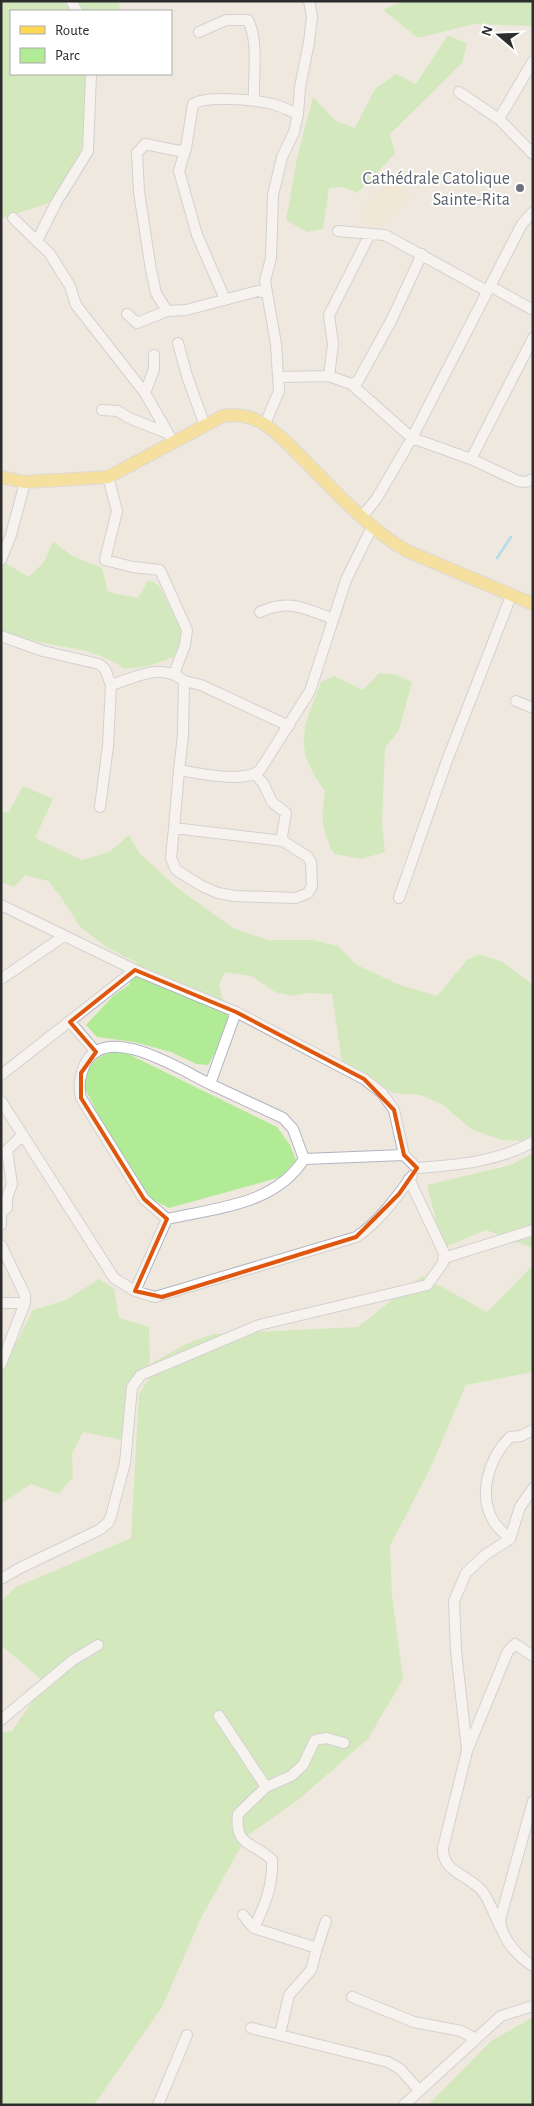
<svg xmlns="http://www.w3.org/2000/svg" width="534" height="2106" viewBox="0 0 534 2106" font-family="'Alegreya Sans',sans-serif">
<rect width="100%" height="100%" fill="#efe8de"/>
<!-- education -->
<path fill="#f2e6cc" d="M394,178L413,196L382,227L368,232L361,208Z"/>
<!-- green -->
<path fill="#b2eb95" d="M1,1H120L119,11H11V74H88L85,133L69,196L1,219Z
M402,1H533V26L474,24L418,38L383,10Z
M448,35L467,44L462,63L390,134L395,154L357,193L344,187L329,188L323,229L307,232L286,220L297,158L313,97L336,121L355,128L375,89L396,74L416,84Z
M53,541L72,556L102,568L108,592L138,598L148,580L159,585L183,634L174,657L149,666L125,669C90,643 40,648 1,631V571L5,563L29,577L44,562Z
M379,673L397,675L412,682L399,730L385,748L382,824L385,852L362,859L334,854C321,830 321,817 325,791C292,746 303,730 321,682L334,676L363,690Z
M23,786L53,799L35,838L82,860L109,852L129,835L140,854L180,890L233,928L268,940H312L338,946L357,965L400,985L437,996L467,960L479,954L503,962L533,985V1135L522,1141L502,1140L471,1129L443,1105L421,1095L394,1093L342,1063L332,994L307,993L292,996L275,992L251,976L225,972L219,985L228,1017L219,1046L208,1065L196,1064L171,1052L134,1042L97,1037L86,1025L113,996L129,985L137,963L108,948L81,928L61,897L48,881L25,875L14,887L1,882V811L8,813Z
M120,1050L277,1127L290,1145L296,1160L281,1177L169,1208L151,1199L102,1122L83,1085C90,1062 96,1055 120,1050Z
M533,1153V1248L486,1230L443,1248L427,1185L511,1165Z
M533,1265V1372L466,1385L431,1467L390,1546L392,1595L403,1679L368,1739L298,1800L247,1836L202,1916L162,2007L94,2105H1V1732L12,1731L45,1683L1,1645V1601L16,1587L131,1538L139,1394L148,1380L154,1362L188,1343L214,1334L358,1327L422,1276L487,1312Z
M99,1279L114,1289L119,1318L149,1327L150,1362L136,1390L133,1440H122L83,1432L72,1454L73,1477L59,1494L31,1484L1,1504V1372L33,1310L66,1300Z
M533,2017V2105H428L491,2041Z"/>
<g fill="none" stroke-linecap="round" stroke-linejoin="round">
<!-- stream -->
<path stroke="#67d3fb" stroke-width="2.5" d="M497,558L511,537"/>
<!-- minor casing -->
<g stroke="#b2b4c2" stroke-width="12">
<path id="minor" d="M71,1L77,11
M199,32L226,20H248C259,42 253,76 254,100
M459,92L499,119L533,154
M499,119L533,61
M13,218L50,254L70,286L76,305L145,393L173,442
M338,231L385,235L487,291
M37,241L56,203L88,151L91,74
M490,286L533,310
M225,299L197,235L179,171L186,148L193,104C207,95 256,100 272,104C281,106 290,111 298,114
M167,311L156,293L151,270L139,192L137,153L145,144L179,151L186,148
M127,314L137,323L167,311L186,310L258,291L267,293
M178,343L187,376L205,426
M329,376L333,344L329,315L370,234
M280,377L329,376L351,384L358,381L392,319L422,254
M351,384L412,438L471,459L518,481L526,482L533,479
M145,393L154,369V355
M102,410L118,411L129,418L167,433
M265,424L279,391L276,344L265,281L271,258L273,195L282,157L294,132L298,114L300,87L309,42L312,17L309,1
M471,459L533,338
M108,477L117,511L105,560L133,567L160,570L187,630L185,645L174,674
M362,517L377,498L412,438L522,224L533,212
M1,560L11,535L25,482
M260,612C289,598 306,609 333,619
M1,636L43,651L99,664L105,669L111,685L108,746L100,807
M184,681L201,685L289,726
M111,685C137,677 161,662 184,681L183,735L179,770L174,828L171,858L176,870L202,886L218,893L235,896L296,898L308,893L312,886L311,862L308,857L283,841L174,828
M516,701L533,708
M179,770C199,773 244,784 260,770L310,691L346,580L372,527
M255,774L263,783L272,802L286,813L282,836L283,841
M399,898L446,763L511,596
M1,905L135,970L236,1012L364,1079L382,1093L394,1110L404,1155L417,1168C458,1165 496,1162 533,1142
M1,979L64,936
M70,1022L96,1052
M1,1075L135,970
M210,1084C181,1070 106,1021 85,1064C80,1076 78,1085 81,1098L144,1199L167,1219C216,1208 275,1205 304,1159L293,1129L283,1118L210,1084L236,1012
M1,1101L114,1278L135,1291L155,1297L356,1237C379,1222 396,1198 412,1176
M304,1159L404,1155
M1,1225V1212L7,1208V1198L12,1184L7,1150L23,1135
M1,1245L25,1295V1303L1,1364
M444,1258L533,1230
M135,1291L167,1219
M1,1303H25
M510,1539C505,1534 498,1528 494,1522C477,1495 489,1458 510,1437L521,1436L533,1430
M510,1539L520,1507L533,1488
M1,1579L20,1568L99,1530L108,1523L111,1516L125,1463L132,1387L141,1375L259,1325L427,1285L443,1263L444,1253L409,1179
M219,1716L266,1787
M1,1720L73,1660L98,1645
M467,1750L456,1651L454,1601L466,1573L485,1555L510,1539
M533,1801L500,1920C501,1938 518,1957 533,1966
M243,1915L251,1925L257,1929L317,1948L311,1970L289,1995L280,2034
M500,1927C495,1916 490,1902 483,1892C470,1875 442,1873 443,1848L467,1751L508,1651L515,1644L533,1656
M254,1928C265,1905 273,1886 272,1860C254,1842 234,1847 238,1814L266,1787L291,1776L303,1765L315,1740L326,1738L344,1743
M317,1948L326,1921
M352,1997L414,2022L461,2031L476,2039
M251,2028L388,2062L400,2069L419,2090
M158,2105L187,2035
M404,2105L501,2016L533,2006"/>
</g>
<!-- major casing -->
<g stroke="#c8c8c8" stroke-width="14">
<path id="major" d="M1,477L25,482L108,477L223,416C237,414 251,416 264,424C280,434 295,451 309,465C340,496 369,529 407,551L533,604"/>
</g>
<!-- minor -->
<use href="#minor" stroke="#fff" stroke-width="10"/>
<!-- major -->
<use href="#major" stroke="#ffd853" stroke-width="12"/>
</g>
<!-- marked area -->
<path d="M0 0H534V2106H0ZM135,970L236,1012L364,1079L394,1110L404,1155L417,1168L399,1194L356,1237L162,1297L135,1291L167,1219L144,1199L81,1098V1073L96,1052L70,1022Z" fill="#efe8de" fill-opacity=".55" fill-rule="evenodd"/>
<path fill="none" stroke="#df570e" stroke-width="4" stroke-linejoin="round" d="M135,970L236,1012L364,1079L394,1110L404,1155L417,1168L399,1194L356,1237L162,1297L135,1291L167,1219L144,1199L81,1098V1073L96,1052L70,1022Z"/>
<!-- markers -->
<circle fill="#6b7280" stroke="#fff" stroke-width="2" cx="520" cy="188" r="5"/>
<g text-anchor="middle" stroke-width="4" stroke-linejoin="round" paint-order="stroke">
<!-- worship labels -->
<g font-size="18" fill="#5b616d" stroke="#fff" text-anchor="end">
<text x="510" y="184">Cathédrale Catolique<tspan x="510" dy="21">Sainte-Rita</tspan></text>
</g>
</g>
<!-- border -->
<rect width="534" height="2106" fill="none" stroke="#2d2d2d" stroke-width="5"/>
<!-- legend -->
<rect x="10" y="10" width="162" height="65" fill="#ffffff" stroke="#ababab"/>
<rect x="20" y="26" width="25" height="8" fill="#ffd853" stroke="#ababab"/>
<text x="55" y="35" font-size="15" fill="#2d2d2d">Route</text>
<rect x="20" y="48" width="25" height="15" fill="#b2eb95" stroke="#ababab"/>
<text x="55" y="60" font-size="15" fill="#2d2d2d">Parc</text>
<!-- north arrow -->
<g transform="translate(499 35) rotate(289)" stroke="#ffffff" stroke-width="4" paint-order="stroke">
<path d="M0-4L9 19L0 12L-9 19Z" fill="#2d2d2d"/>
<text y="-8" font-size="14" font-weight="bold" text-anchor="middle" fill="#2d2d2d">N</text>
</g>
</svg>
